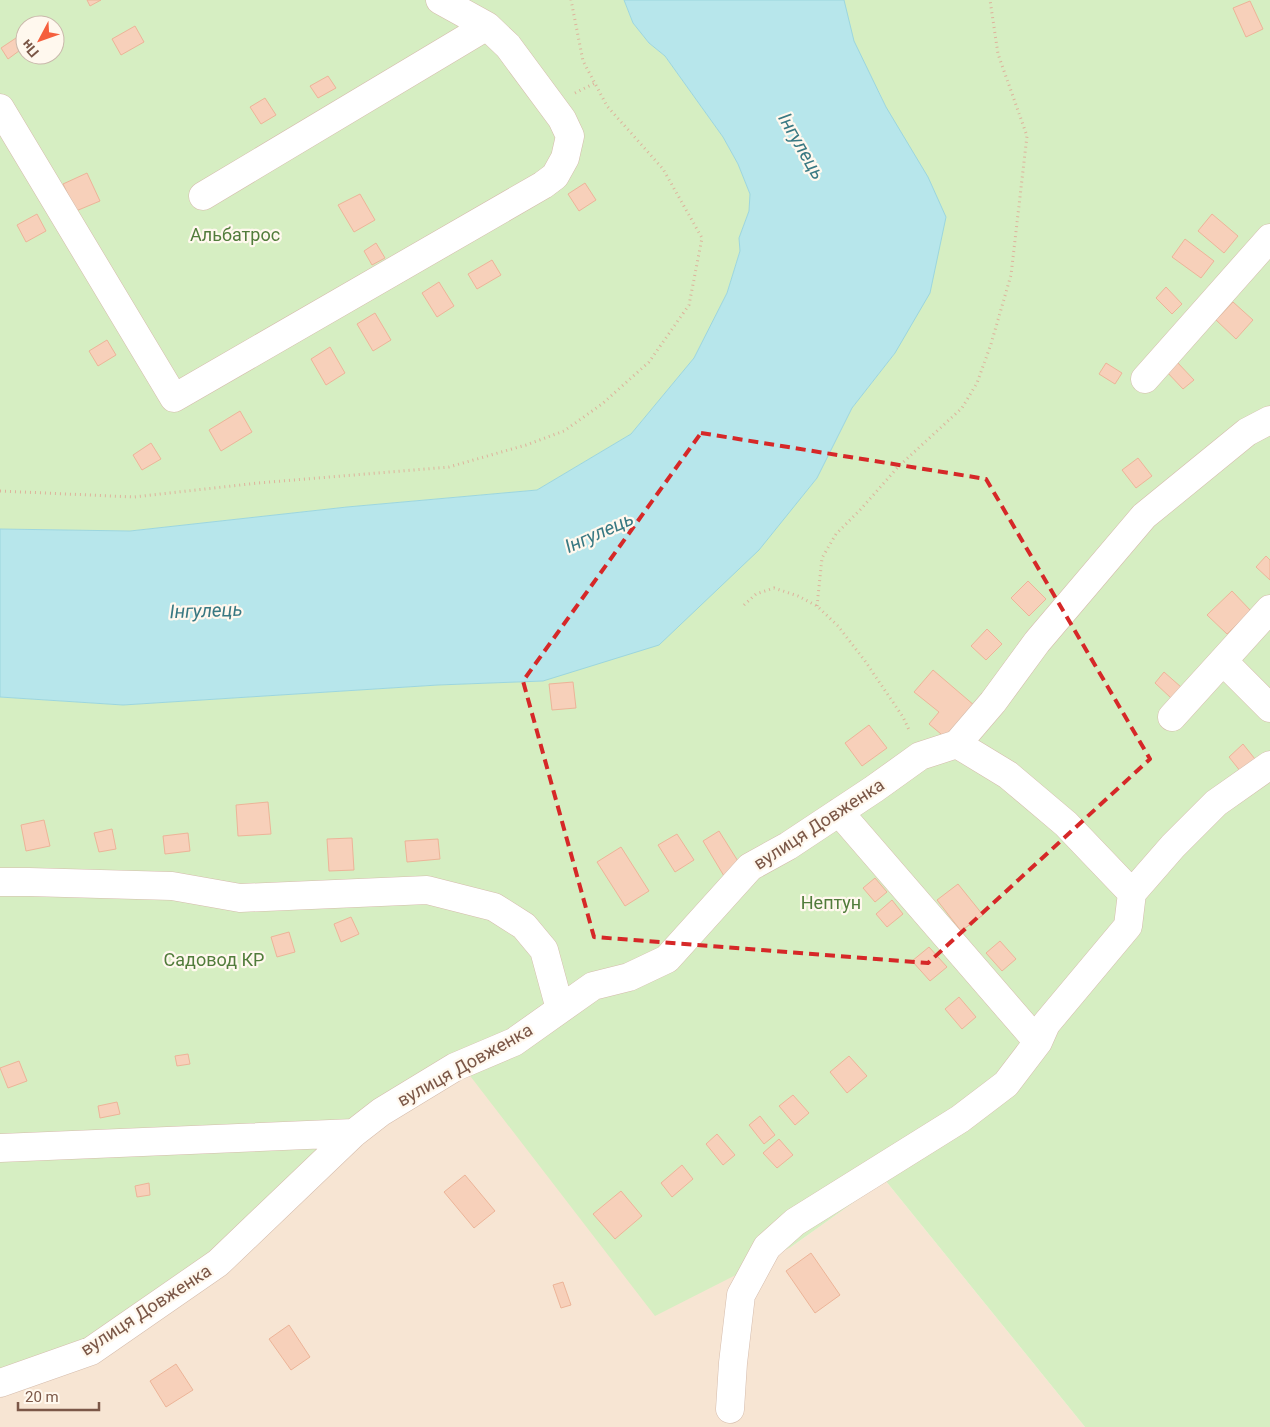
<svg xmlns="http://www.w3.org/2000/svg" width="1270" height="1427" viewBox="0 0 1270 1427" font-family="Roboto,sans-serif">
<rect width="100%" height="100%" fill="#fff4e5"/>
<!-- residential -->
<path fill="#f7e5d3" d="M454,1055L791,1247L885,1180L1085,1427H0V1372Z"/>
<!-- green -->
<path fill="#d6eec2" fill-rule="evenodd" d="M0,0H624L633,23L649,43L665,56L723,137L738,164L750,194L749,211L739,238L740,251L727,293L694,358L631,434L537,490L347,507L130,531L0,529ZM25,25H55V55H25Z
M840,0H1270V1427H1085L885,1180L791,1247L655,1316L454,1055L209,1260L91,1340L0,1372V697L123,705L438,685L543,681L758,550L817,478L852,408L895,353L886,107L878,90L869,89Z"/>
<!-- water -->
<path fill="#b7e6eb" stroke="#9cd6de" d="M624,0H844L854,41L886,107L928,177L946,217L930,293L895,353L852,408L817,478L759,550L659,645L543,681L438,685L123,705L0,697V529L130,531L347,507L537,490L631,434L694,358L727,293L740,251L739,238L749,211L750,194L738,164L723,137L665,56L649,43L633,23Z"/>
<!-- building -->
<path fill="#f7d0ba" stroke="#ecb498" d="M87,0H101L90,6Z
M1250,1L1263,29L1246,37L1233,8Z
M135,26L144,42L121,55L112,39Z
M16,38L23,48L8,59L1,48Z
M328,76L336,88L318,98L310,86Z
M265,98L276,115L261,124L250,107Z
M87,173L100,201L76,211L63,184Z
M585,183L596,200L579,211L568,194Z
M360,194L375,220L354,232L338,205Z
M37,214L46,231L26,242L17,225Z
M1212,214L1238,236L1224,253L1198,231Z
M1185,239L1214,261L1201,278L1172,257Z
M376,243L385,258L372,265L364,251Z
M492,260L501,275L477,289L468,274Z
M439,282L454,306L437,317L422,293Z
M1166,287L1182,304L1172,314L1156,298Z
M1233,302L1253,320L1236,339L1216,320Z
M375,313L391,340L373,351L357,324Z
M107,340L116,355L98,366L89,351Z
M330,347L345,373L326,385L311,359Z
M1177,362L1194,380L1183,389L1166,371Z
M1106,363L1122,373L1115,384L1099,374Z
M240,411L252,432L221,451L209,430Z
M151,443L161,459L142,470L133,455Z
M1138,458L1152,476L1136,488L1122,470Z
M1266,556L1270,560V580L1256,567Z
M1028,581L1046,599L1029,616L1011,598Z
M1232,591L1251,611L1227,634L1207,615Z
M987,629L1002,644L986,660L971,646Z
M933,670L975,706L947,739L929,724L939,712L914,692Z
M1164,672L1181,687L1171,698L1155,683Z
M573,682L576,708L552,710L549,684Z
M869,725L887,748L862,766L845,743Z
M1243,744L1255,759L1241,772L1229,757Z
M268,802L271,834L238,836L236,805Z
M44,820L50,846L26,851L21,825Z
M112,829L116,849L99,852L94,833Z
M719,831L741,866L724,876L703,841Z
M188,833L190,851L165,854L163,836Z
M677,834L694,860L675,872L658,845Z
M352,838L354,870L329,871L327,839Z
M438,839L440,859L407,862L405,841Z
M621,847L649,891L625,906L597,862Z
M875,878L887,892L875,902L863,888Z
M958,884L983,915L961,931L937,900Z
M892,900L903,914L887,927L876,914Z
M351,917L359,934L341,942L334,924Z
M289,932L295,952L277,957L271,937Z
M1000,941L1016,959L1002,971L986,953Z
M929,947L947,967L930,981L912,961Z
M959,997L976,1017L962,1029L945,1009Z
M188,1054L190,1064L177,1066L175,1056Z
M849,1056L867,1076L847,1093L830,1072Z
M19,1061L27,1081L8,1088L0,1068Z
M793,1095L809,1113L795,1125L779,1106Z
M117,1102L120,1114L100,1118L98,1106Z
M760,1116L775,1135L764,1144L749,1125Z
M717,1134L735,1155L723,1165L706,1144Z
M779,1139L793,1155L777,1168L763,1153Z
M682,1165L693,1179L672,1197L661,1183Z
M465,1175L495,1211L474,1228L444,1192Z
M149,1183L150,1195L137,1197L135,1186Z
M621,1191L642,1216L615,1239L593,1214Z
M811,1253L840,1295L815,1313L786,1271Z
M563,1282L571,1305L561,1308L553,1285Z
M289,1325L310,1357L291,1370L269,1339Z
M176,1364L193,1390L166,1407L150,1381Z"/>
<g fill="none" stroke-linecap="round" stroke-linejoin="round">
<!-- minor casing -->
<g stroke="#d5bcac" stroke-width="29">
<path id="minor" d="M0,108L174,398L543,185L555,176L565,158L570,136L562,119L508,46L487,26L440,0
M203,196L487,26
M1145,379L1270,238
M1223,661L1270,708
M1172,717L1270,609
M957,744L1008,775L1066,824L1132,893L1173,846L1216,803L1270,765
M839,812L1038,1042
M0,882H29L172,886L240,898L427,890L494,907L524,926L544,950L560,1009
M0,1148L354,1133
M0,1383L91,1351L218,1263L354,1133L381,1112L455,1067L514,1042L593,986L629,977L667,959L750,867L788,846L874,789L920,756L957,744L993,702L1037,642L1144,516L1247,432L1270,420
M730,1409L733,1363L741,1295L767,1247L795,1222L960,1119L1006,1084L1038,1042L1046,1024L1128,926L1132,893"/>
</g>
<!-- path -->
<path stroke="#ddb39c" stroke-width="3" stroke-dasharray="1 4" stroke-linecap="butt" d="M575,93L595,83
M0,491L134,497L258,483L449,467L526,445L564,431L602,404L649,362L689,305L702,238L663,169L607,106L583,61L571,0
M744,605L756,594L774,588L798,596L817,606L838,626L865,661L903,717L909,730
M817,606L822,558L836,534L861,509L899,466L962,408L977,383L991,344L1011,275L1027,136L998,54L990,0"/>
<!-- minor -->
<use href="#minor" stroke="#fff" stroke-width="28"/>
</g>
<!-- marked area -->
<path fill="none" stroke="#d62828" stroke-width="4" stroke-dasharray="10 6" stroke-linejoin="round" d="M701,433L986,479L1150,759L928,963L594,937L523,681Z"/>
<g text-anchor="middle" stroke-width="4.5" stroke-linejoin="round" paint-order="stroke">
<!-- park labels -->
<g font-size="18" fill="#517c3b" stroke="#fff8ee">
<text x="235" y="241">Альбатрос</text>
<text x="831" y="909">Нептун</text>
<text x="214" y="966">Садовод КР</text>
</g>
<!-- street labels -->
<g font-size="18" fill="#7b5747" stroke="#fff8ee">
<text transform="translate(819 824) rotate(-33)" y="6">вулиця Довженка</text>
<text transform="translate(465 1065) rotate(-29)" y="6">вулиця Довженка</text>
<text transform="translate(146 1310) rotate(-33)" y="6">вулиця Довженка</text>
</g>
<!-- water labels -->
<g font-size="19" font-style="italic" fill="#387882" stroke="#fff8ee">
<text transform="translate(802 146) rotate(60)" y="7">Інгулець</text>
<text transform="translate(599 532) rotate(-24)" y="7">Інгулець</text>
<text transform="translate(206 610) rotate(-2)" y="7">Інгулець</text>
</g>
</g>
<!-- north arrow -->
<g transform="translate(40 40) rotate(229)"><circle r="24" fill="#fff8ee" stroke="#cab8ab"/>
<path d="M0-4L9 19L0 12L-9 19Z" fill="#f55f3d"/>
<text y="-8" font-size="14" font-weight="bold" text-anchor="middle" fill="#7b5747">Пн</text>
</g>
<!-- scale -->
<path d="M18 1402v8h81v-8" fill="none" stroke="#7b5747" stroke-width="2.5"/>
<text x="25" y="1402" font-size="15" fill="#7b5747" stroke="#fff8ee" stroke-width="4" paint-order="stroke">20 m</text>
</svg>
